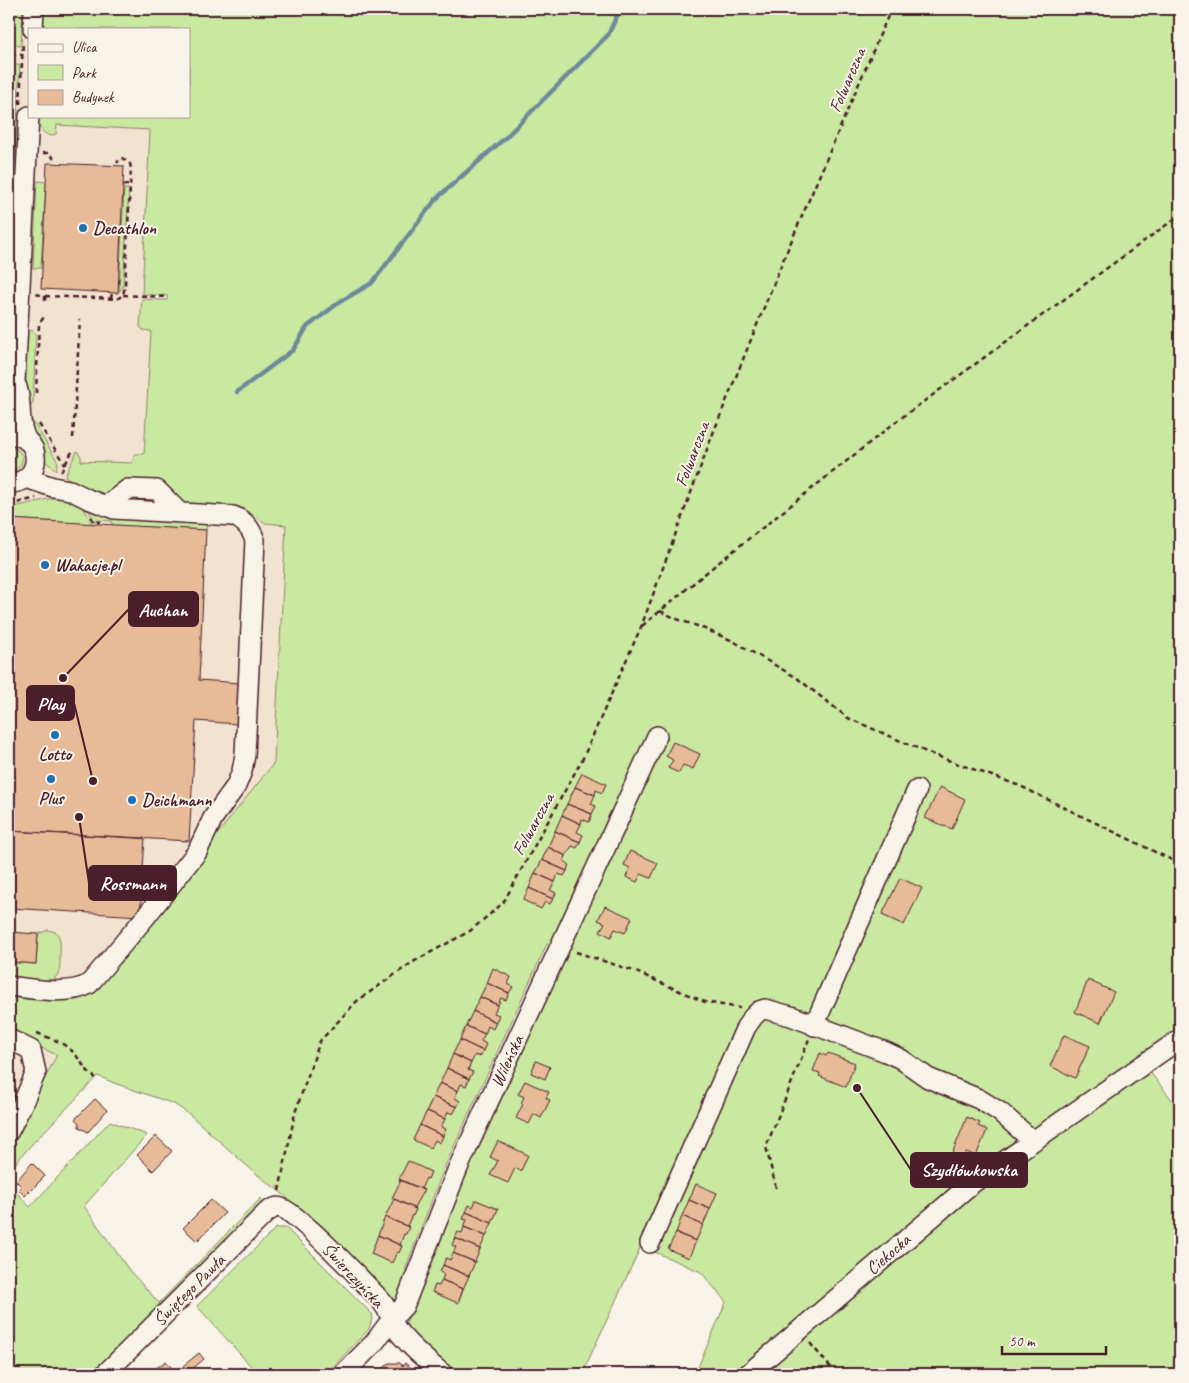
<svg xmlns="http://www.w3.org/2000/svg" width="1189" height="1383" viewBox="0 0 1189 1383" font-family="Caveat,sans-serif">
<rect width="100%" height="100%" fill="#f7f3e8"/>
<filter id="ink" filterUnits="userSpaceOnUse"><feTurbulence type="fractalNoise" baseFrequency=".02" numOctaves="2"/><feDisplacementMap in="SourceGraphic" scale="10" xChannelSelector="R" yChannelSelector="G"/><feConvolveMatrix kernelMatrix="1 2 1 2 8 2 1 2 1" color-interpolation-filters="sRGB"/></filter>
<g filter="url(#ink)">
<!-- built -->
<path fill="#f2e2d0" d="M9,9H42L29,29V116H84L164,122L144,454L313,522L302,750L9,1156Z"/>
<!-- green -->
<path fill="#c9e8a0" stroke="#8a8466" d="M14,9H23L21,46L12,45Z
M42,9H1180V1029L1021,1140L741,1374H695L726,1302L701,1272L641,1246L582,1374H460L455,1370L437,1365L403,1327L412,1311L461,1182L567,947L547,944L446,1164L405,1270L411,1272L398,1300L390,1299L383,1294L283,1194L254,1172L189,1114L174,1104L114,1083L98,1076L32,1144L9,1171V1146L57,1055L9,1033V995L103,978L274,763L286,525L265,523L252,514L242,510L182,505L160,486L104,496L78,485L65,476L77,451L81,456V461L132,463L135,454H144L151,331L143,330L140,327L142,299L167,300V296L142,294L150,130L57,125L56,134L51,136C41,133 38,126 36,116H189V29H41Z
M12,65H20L14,178H9V128Z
M37,181L46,182L41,268H33Z
M124,189H129L123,286L119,292Z
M26,329L33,331L36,335L33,403L31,406H26Z
M26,416L30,417L58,462L56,470L44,460Z
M9,447L17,449L23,456L21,465L16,469L9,470Z
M55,493L82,504L92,524L9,519V508L53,498Z
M86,506L207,521L206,530L112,525V521L94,520Z
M48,930L56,932C62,939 60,946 60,955C60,962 61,972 55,978C48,985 19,979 9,979V962L36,964L38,934Z
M1146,1067L1180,1110V1374H755L971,1192Z
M110,1121L147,1135L84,1206L129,1270L159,1303L261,1198L264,1204L95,1374H9V1184L30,1207Z
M276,1228H286L373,1315L369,1329L326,1374H258L197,1306Z"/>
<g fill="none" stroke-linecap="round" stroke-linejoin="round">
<!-- stream -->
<path stroke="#6d8a9a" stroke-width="4.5" d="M237,392L293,350L307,327L341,301L372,283L436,199L506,137L608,35L620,9"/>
</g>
<!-- building -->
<path fill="#e7bb97" stroke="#4a1f2b" d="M9,42H12L9,104Z
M47,163L124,166L118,293L41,289Z
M9,519L206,530L199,680L240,683L238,724L196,721L189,841L9,831Z
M673,742L700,754L693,769L683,765L679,773L668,768L673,760L666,756Z
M582,773L606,784L602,793L596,790L595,795L575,787Z
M575,787L595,795L591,804L596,806L592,814L567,804Z
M940,787L965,799L952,829L925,818Z
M567,804L592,814L589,822L582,819L581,824L562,815Z
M562,815L581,824L577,832L583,835L580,842L555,831Z
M9,831L145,838L140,916L9,908Z
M555,831L580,842L577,848L572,846L566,856L548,847Z
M548,847L566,856L564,861L569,864L567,871L542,860Z
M630,851L658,863L651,878L641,874L637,882L626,877L630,868L624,865Z
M542,860L567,871L564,876L558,874L555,882L535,873Z
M535,873L555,882L550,890L556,893L553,899L529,888Z
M900,878L922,888L904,925L882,915Z
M529,888L553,899L550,904L545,902L541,909L523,900Z
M605,906L632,918L625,933L615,929L611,937L600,931L605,923L598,920Z
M9,932L38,934L36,964L9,962Z
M493,968L511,977L508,984L513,987L509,993L487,983Z
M1088,980L1114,992L1100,1023L1075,1012Z
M487,983L509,993L506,1000L501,998L498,1005L480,997Z
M480,997L498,1005L494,1013L499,1015L496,1022L473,1011Z
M473,1011L496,1022L493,1029L488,1026L485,1034L466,1026Z
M466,1026L485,1034L481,1041L486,1044L483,1051L460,1040Z
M1064,1035L1090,1046L1075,1078L1050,1066Z
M460,1040L483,1051L480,1057L475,1055L471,1063L453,1054Z
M820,1053L826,1056L828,1053L855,1063L846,1087L819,1076L820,1073L813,1071Z
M453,1054L471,1063L468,1070L473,1072L469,1079L447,1068Z
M536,1061L550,1067L545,1079L531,1073Z
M447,1068L469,1079L466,1086L461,1084L458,1091L440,1083Z
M525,1081L549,1092L546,1098L550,1100L541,1118L534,1114L529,1124L516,1118L523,1104L521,1103L524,1097L518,1094Z
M440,1083L458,1091L455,1098L460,1101L457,1107L433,1097Z
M433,1097L457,1107L453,1114L448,1112L445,1119L427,1111Z
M95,1099L107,1110L88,1132L79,1127V1123L75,1119Z
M427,1111L445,1119L441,1127L446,1129L443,1136L420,1125Z
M967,1117L980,1123L978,1126L987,1130L976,1156L966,1152L963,1159L952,1154Z
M420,1125L443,1136L440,1143L435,1140L431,1148L413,1140Z
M156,1136L172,1151L153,1171L137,1155Z
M498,1141L528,1155L521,1171L515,1168L508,1183L490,1175L498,1161L490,1157Z
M408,1161L431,1172L428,1179L426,1178L421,1189L424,1190L399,1179Z
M32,1163L45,1176L25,1196L18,1189L21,1186L16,1181Z
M399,1180L424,1190L414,1207L416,1209L392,1198L401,1180Z
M696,1184L717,1193L710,1209L689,1200Z
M392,1198L416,1209L413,1216L412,1215L407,1226L409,1227L385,1217L394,1199Z
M211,1200L225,1213L197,1241L183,1228Z
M476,1200L498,1209L492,1223L466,1212L469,1205L473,1207Z
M689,1200L710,1209L703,1225L682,1216Z
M466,1212L492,1223L486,1236L464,1227L467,1220L463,1219Z
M682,1216L703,1225L696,1241L676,1233Z
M385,1217L409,1227L406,1234H404L400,1245L402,1246L378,1235Z
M464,1227L486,1236L480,1249L455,1238L458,1232L462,1233Z
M676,1233L696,1241L689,1258L668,1249Z
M378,1235L402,1246L399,1253L397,1252L392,1263L371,1254Z
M455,1238L480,1249L475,1262L453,1253L456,1247L452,1245Z
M453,1253L475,1262L469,1276L443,1265L446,1258L450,1260Z
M443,1265L469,1276L463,1289L442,1280L444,1274L440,1272Z
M442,1280L463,1289L458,1303L432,1292L435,1285L439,1286Z
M199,1353L204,1359L188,1373L183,1366Z
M166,1361L176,1374H148Z
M389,1363H400L403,1366L405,1363L411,1368L404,1374H378Z"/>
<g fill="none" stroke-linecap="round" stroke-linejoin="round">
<!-- minor casing -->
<g stroke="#4a1f2b" stroke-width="22">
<path id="minor" d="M33,29L34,9
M17,387C23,406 17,422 27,441
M9,405V397L15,381L29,116
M9,435C44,433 44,484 9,483
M106,506L128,489L157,490L179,512
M9,986C31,989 69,996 89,984L143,920L197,852L213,818L236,786L242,771L245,755L255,540C251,529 245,520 233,516L114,509L88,499L70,490L53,487L26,478
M814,1026L917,790
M9,1039L31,1050L36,1072L23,1103L9,1131
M650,1243L746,1027L753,1017L759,1011L765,1009L791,1016L886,1052L901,1059L928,1078L979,1099L1000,1112L1033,1141
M105,1374L267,1212C272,1209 276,1206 281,1208C295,1210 369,1287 382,1302C390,1311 392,1325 401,1335C413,1349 428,1362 443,1374
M343,1374L374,1343L391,1320L404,1306L458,1168L657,736
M748,1374L970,1185L1180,1039"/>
</g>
<!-- path -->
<path stroke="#4a1f2b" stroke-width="2.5" stroke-dasharray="5 4" stroke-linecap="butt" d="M11,54L22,55
M20,104L23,42
M43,153H49L53,157V161
M123,185H130
M36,294L45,296V302
M123,295L167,297
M45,296L117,299L123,295L125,286L131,168L130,164L122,158L120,159L117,163
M111,299L112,292
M36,393L39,324L44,317
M39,424L65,465
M73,438L80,319
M61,472L73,450
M9,505L36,498
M91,517L94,522H100
M660,611L677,619L700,627L733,641L797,678L848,718L931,754L1020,786L1180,864
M642,626L713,567L897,421L1180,215
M576,952L634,971L705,1002L740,1008
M37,1033C49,1038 63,1042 72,1051C81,1060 85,1071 96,1078
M776,1188L766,1147L809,1039
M279,1191L295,1113L320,1041L357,1001L413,962L470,931L503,903L583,758L641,627L712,436L784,258L891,9
M810,1343L836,1374"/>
<!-- minor -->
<use href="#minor" stroke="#f7f3e8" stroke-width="19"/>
</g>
</g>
<!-- markers -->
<g fill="#1f6fb2" stroke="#f7f3e8" stroke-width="2">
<circle cx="83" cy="228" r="5"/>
<circle cx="45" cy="565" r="5"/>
<circle cx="55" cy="735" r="5"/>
<circle cx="51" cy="779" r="5"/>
<circle cx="132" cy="800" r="5"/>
</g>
<g text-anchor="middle" stroke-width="4" stroke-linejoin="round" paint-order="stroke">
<!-- street labels -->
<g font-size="18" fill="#4a1f2b" stroke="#f7f3e8">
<text transform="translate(847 80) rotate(-67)" y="6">Folwarczna</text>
<text transform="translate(692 454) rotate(-69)" y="6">Folwarczna</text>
<text transform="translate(533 824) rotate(-61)" y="6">Folwarczna</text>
<text transform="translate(507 1061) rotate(-65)" y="6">Wileńska</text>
<text transform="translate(888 1254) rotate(-41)" y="6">Ciekocka</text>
<text transform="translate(353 1275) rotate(47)" y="6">Świerczyńska</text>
<text transform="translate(189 1290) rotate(-45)" y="6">Świętego Pawła</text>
</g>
<!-- poi labels -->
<g font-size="18" font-weight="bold" fill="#4a1f2b" stroke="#f7f3e8" text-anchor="start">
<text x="93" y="234">Decathlon</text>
<text x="55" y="571">Wakacje.pl</text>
<text x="55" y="760" text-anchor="middle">Lotto</text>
<text x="51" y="804" text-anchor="middle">Plus</text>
<text x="142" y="806">Deichmann</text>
</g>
</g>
<!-- callouts -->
<path fill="none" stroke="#4a1f2b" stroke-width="2" d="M63 678L129 609M93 781L74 703M79 817L89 883M857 1088L911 1170"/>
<g fill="#4a1f2b" stroke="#f7f3e8" stroke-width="2">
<circle cx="63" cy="678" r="5"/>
<circle cx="93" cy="781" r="5"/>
<circle cx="79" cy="817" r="5"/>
<circle cx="857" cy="1088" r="5"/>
</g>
<g fill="#4a1f2b" stroke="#4a1f2b" stroke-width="2">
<rect x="129" y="592" width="69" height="34" rx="5"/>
<rect x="27" y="686" width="47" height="34" rx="5"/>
<rect x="89" y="866" width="87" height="34" rx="5"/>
<rect x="911" y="1153" width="116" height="34" rx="5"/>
</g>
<g font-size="19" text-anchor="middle" font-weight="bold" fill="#fff">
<text x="163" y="616">Auchan</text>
<text x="51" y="710">Play</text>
<text x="133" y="890">Rossmann</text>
<text x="969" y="1176">Szydłówkowska</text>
</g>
<!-- margin -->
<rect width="1189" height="1383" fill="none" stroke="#f7f3e8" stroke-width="30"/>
<rect x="15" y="15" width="1159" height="1353" fill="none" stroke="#4a1f2b" stroke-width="2" filter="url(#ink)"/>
<!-- legend -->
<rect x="28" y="28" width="162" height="90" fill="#f7f3e8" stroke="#b29e9c"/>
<rect x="38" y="44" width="25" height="8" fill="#f7f3e8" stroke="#b29e9c"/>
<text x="72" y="52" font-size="15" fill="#4a1f2b">Ulica</text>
<rect x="38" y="65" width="25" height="15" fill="#c9e8a0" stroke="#b29e9c"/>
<text x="72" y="78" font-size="15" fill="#4a1f2b">Park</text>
<rect x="38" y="90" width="25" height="15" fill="#e7bb97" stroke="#b29e9c"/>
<text x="72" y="102" font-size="15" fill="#4a1f2b">Budynek</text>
<!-- scale -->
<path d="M1002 1346v8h104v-8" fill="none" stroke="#4a1f2b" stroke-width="2.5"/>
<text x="1009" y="1346" font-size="15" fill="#4a1f2b" stroke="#f7f3e8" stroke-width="4" paint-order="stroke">50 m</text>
</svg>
